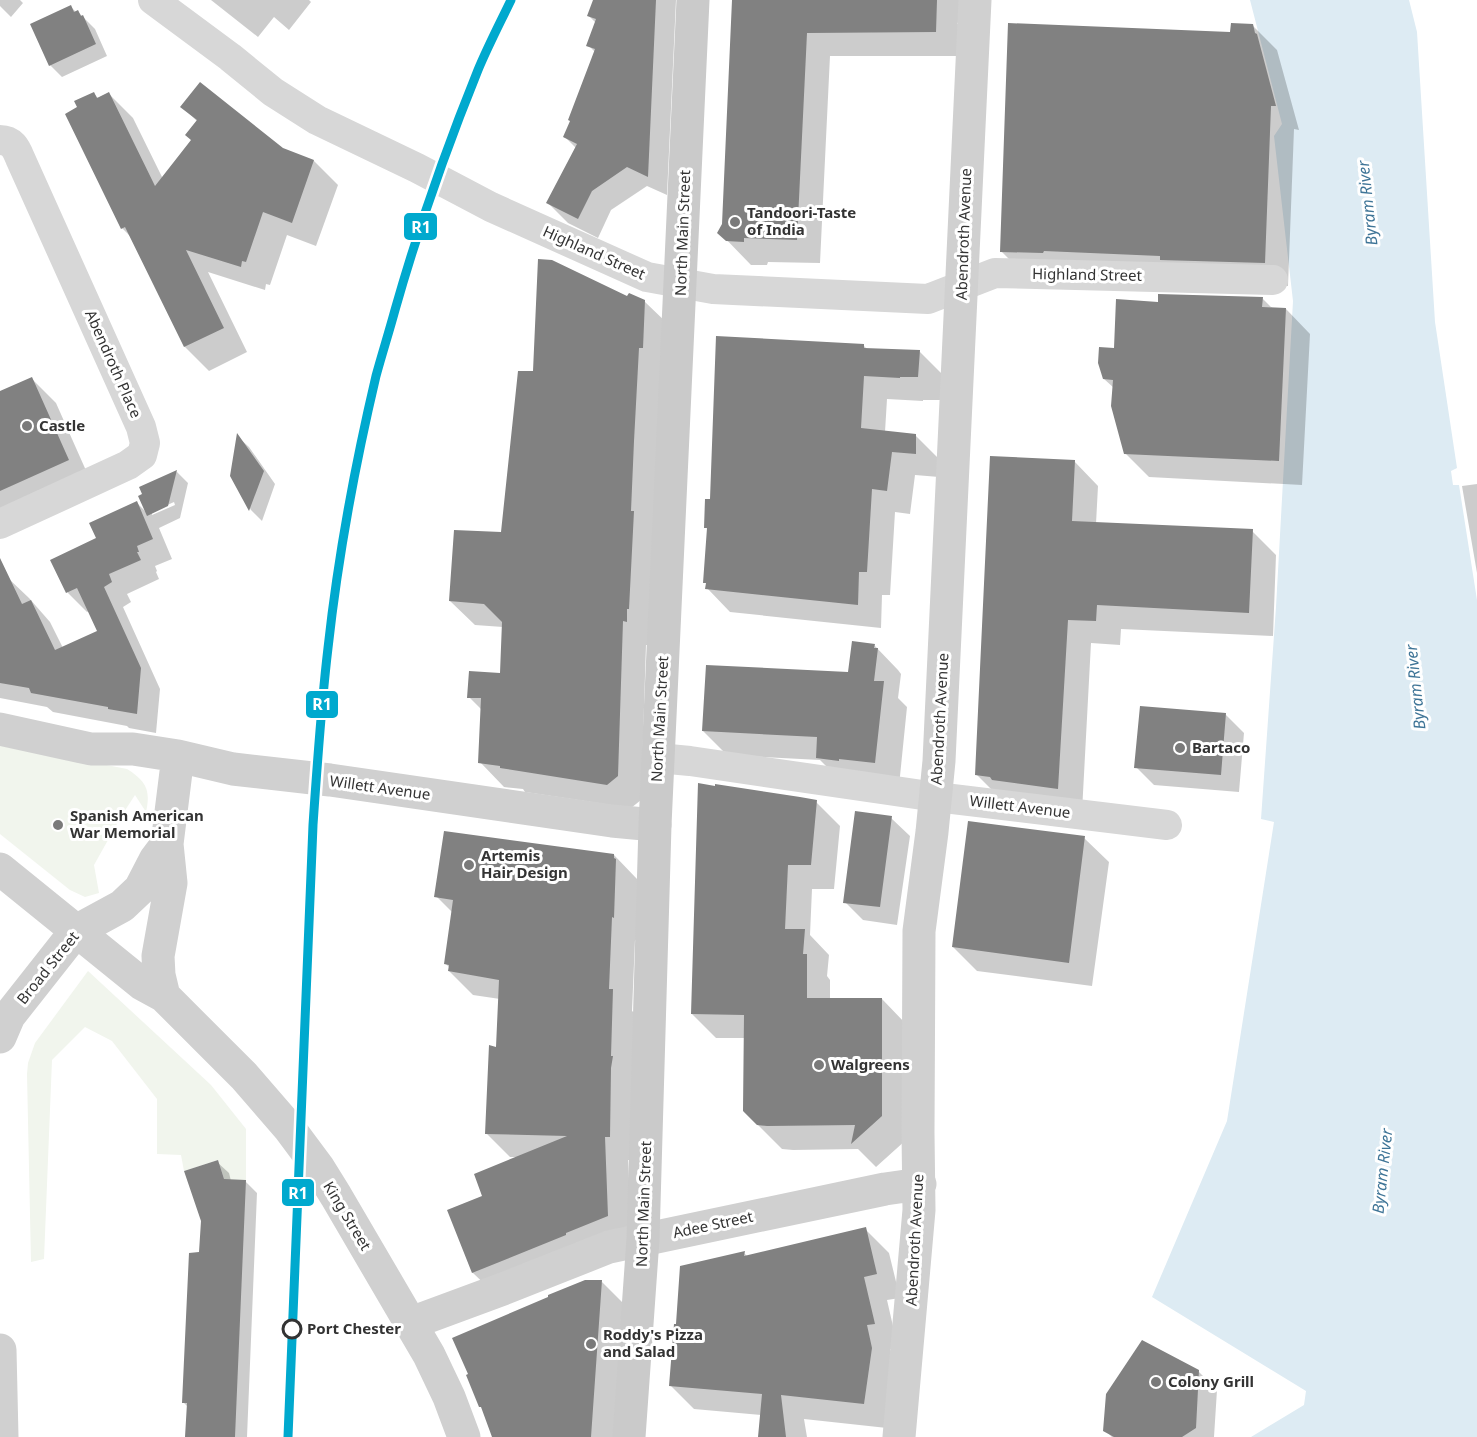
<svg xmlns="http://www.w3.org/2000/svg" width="1477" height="1437" viewBox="0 0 1477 1437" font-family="'Noto Sans',sans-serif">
<rect width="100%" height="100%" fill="#fff"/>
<!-- green -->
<path fill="#f1f5ed" d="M0,744L127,769C146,781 151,790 146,812L135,795L122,815L94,865L99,893L85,897L70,890L0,834Z
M88,971L211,1085L246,1129V1180H235L233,1206L218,1160L184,1171L181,1155L157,1154V1099L112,1041L85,1027L52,1060L44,1259L31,1262L27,1074L28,1063L35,1043Z"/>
<!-- water -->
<path fill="#ddebf3" d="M1250,0H1409L1417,32L1435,322L1457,468L1451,471L1453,485H1459L1477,600V1437H1251L1304,1405L1306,1391L1152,1297L1227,1121L1274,822L1261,819L1276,607L1293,301L1274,136L1282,124Z"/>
<!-- shadow -->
<path fill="#0003" fill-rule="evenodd" d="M0,0H20L23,3L11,17L0,6Z
M211,0H309L311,2L289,30L274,17L258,37Z
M595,0H676L667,195L647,186L611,210L598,238L568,223L548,203L576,148L565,137L596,53L588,45L596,23L589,16Z
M734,0H962L961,22L957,23L961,27L960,56H830L820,263L768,262L767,265H751L719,232L723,224Z
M71,7L76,12H78L95,29L107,56L62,77L50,65Z
M1253,26L1277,50L1299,130L1294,129L1288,286L1185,283L1025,275L1001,251L1231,34Z
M93,93L99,99L109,94L133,118L163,179L193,141L198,122L182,107L283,150L314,161L338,185L316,246L287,235L270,285L266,284L265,290L208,272L247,352L209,371L185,347L132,238L122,228L79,108Z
M628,297L644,301L669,325L650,645H646L641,800L631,808L525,792L523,789L504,787L480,762L482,710L469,697L501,675L503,627L475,625L450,601L502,534L535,373Z
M1262,298L1273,309H1286L1310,334L1302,485L1149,477L1125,453L1114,388L1104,379L1115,350L1159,303Z
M863,345L868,350L919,351L943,375L942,400H923V401L887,399L885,432L916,436L940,460L939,477L915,475L910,514L895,512L890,595H882L881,628L730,612L707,588V585L705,582L709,530L705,527L711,501Z
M32,379L56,403L92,484L0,525V393Z
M238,437L249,447L275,484L262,521L251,510L231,476Z
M1074,461L1098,486L1096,524L1252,531L1276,555L1273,636L1121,629L1120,645L1091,643L1082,812L1001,799L977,775Z
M177,472L188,483L180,518L159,528L172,559L155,566L157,571L156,572L159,579L127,594L131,602L123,607L160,689L156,733L129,728L127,726L53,712L47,707L0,698V583L9,579L29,598L50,622L63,648L99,631L89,611L87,612L68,593L52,560L98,539L137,503L148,514L144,494L141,488ZM174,502L175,505L152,515V512Z
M1477,484V573L1462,486Z
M874,645L898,670L901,674L898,698L907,707L899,786L841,781L820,760L727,755L703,731L849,674Z
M1225,714L1244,733L1239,792L1154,785L1136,767Z
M816,802L840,826L834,889H812L810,935L829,955L827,976L830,980V999H882L906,1024V1140L876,1167L858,1149L793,1150L782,1149L744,1111L746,1038H716L692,1014Z
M891,818L910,836L897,925L863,920L845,902Z
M1084,838L1109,862L1092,986L977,971L953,947Z
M614,855L637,879V941L635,940L632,1011L636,1014L633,1160H628L632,1239L497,1296L473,1273L449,1211L484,1196L519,1157H510L486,1133L497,1048L500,999L473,995L449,971L450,968L446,964L453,913L436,896Z
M217,1162L229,1173L231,1181H245L257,1193L247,1437H187L188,1407L184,1403L200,1254Z
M865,1229L889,1253L900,1298L887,1300L898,1348L890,1349L895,1373L887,1428L804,1419L807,1437H760L761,1415L694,1409L670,1385L744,1253L748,1257Z
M602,1282L626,1306L616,1437H493Z
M1198,1371L1217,1390L1214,1437H1112L1105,1430Z"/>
<!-- building -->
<path fill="#818181" d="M593,0H656L648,177L627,167L592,191L578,219L546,203L577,144L563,137L570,121L568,120L595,49L586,46L596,19L587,16Z
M732,0H937L936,32L807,33L797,240L744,238V242L726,241L717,233L722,224Z
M71,5L74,12L78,10L81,16L83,15L96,44L49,66L30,24Z
M1008,23L1230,32L1231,23L1253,24L1255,33L1257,34L1276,106H1271L1265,263L1160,260V256L1044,251L1043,253L1000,252Z
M200,82L283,148L314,160L292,223L263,212L246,262L242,261L241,267L186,250L224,328L184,347L125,227L121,229L65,114L77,107L74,101L94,92L97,98L109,92L155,186L191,140L185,135L197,120L180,107Z
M538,259L552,260L627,296L629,293L645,300L643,348H639L634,441L631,511H634L629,609H627V622L623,621L618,776L607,785L500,768V766L478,763L481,698H467L469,671L500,673L502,622L484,604L449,601L454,530L501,532L518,371H533Z
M1158,294L1263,297L1262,307L1286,308L1279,461L1124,454L1111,406L1113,380L1103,379L1098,363L1099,347L1114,348L1116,299L1158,302Z
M716,336L864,344V348L920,350L918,377H900V378L864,376L861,428L916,434V454L892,452L887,491L872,489L867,572H859L858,605L705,589L706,583H703L707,528H704L705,499H710Z
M32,377L69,460L0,491V391Z
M237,433L264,471L249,511L230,476Z
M990,456L1075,460L1072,521L1253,529L1249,613L1097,605L1096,621L1068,620L1058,789L992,780L990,777L975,775Z
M177,470L168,506L147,516L138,496L142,494L139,487Z
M137,501L153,539L137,546L139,552H137L141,560L109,574L112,582L104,587L141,668L137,714L108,709V707L31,693L29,688L0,683V558L22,604L31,600L55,650L97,631L77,588L66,593L50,560L96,538L89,523Z
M852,641L875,644L874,648H878L874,681H884L875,763L839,759V761L816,758L817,737L702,731L706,665L848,672Z
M1140,706L1226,713L1221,775L1134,768Z
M698,783L715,786V784L800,797L817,800L811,865H788L785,929H805L803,954H807V998H882V1116L851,1144L855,1125L767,1126L757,1125L743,1111L744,1015L691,1014Z
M855,811L892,816L880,907L843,903Z
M968,821L1085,836L1069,963L952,947Z
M444,831L614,854V858L616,859L614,918L612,917L609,989H613L611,1056H613L611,1068L610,1137H605L608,1216L566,1233V1235L472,1273L447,1210L482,1196L474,1174L567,1136L485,1134L489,1045L496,1047L499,980L448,971L449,965L444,964L453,900L434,897Z
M218,1160L224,1179L246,1180L235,1437H185L187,1403H182L189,1253L199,1252L201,1221L184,1171Z
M866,1227L877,1274L864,1277L875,1324L867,1325L872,1348L864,1404L781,1395L786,1437H758L762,1394L669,1386L674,1324H676L680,1266L745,1251L744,1256Z
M585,1280H602L591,1437H492L481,1407H479L466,1375L468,1374L452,1338L548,1297V1295Z
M1142,1340L1199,1370L1196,1428L1182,1437H1114L1103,1431L1106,1394Z"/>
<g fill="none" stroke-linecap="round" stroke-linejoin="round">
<!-- street -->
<path stroke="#d7d7d7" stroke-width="30" d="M153,0L230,57L273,92L317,120L417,168L491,207L647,277L713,289L928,299L995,273L1273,280
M0,140C12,140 16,148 20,158L141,427L145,443L142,455L128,465L0,524
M658,758L690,761L936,797L1167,825"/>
<!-- secondary -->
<path stroke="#d0d0d0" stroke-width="33" d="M0,729L91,749H133L178,756L233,769L330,780L612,821L655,825
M0,869L142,984L164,996L244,1076L289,1128L318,1167L336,1196L429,1355L449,1397L464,1437
M164,996L159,975L158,956L171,883L167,844
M0,1037L9,1016L76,931L122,906L140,889L155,860L167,844L178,756
M411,1323L503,1289L609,1247L885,1189L920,1184
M0,1350L2,1437
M899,1437L919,1210L918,1133L919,931L932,832L939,761L975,0"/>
<!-- primary -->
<path stroke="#cacaca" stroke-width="33" d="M629,1437L643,1239L655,825L693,0"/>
<!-- rail-1 casing -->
<g stroke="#fff" stroke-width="14">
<path id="rail-1" d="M288,1437L313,825C317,766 321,707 328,648C338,557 355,465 376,376C382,354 389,332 395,310C418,229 446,149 478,70C488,46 500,23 511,0"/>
</g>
<!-- rail-1 -->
<use href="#rail-1" stroke="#00a9ce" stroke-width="9"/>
</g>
<!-- markers -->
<g fill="#7a7a7a" stroke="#fff" stroke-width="2">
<circle cx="735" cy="222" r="6"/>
<circle cx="27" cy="426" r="6"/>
<circle cx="1180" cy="748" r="6"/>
<circle cx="58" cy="825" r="6"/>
<circle cx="469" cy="865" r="6"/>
<circle cx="819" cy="1065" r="6"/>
<circle cx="591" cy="1344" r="6"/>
<circle cx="1156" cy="1382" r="6"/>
</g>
<circle fill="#fff" stroke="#333" stroke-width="3" cx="292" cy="1329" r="9"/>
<g text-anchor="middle" stroke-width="6" stroke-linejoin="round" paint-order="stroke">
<!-- poi labels -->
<g font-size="15" font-weight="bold" fill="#333" stroke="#fff" text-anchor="start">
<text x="747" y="218">Tandoori-Taste<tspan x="747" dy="17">of India</tspan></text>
<text x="39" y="431">Castle</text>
<text x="1192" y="753">Bartaco</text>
<text x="70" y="821">Spanish American<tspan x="70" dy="17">War Memorial</tspan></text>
<text x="481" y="861">Artemis<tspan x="481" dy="17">Hair Design</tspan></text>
<text x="831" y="1070">Walgreens</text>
<text x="603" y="1340">Roddy's Pizza<tspan x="603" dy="17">and Salad</tspan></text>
<text x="1168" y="1387">Colony Grill</text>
</g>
<!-- street labels -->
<g font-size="15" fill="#333" stroke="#fff">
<text transform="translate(683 233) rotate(-88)" y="5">North Main Street</text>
<text transform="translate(964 234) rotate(-88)" y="5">Abendroth Avenue</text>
<text transform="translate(594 253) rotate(24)" y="5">Highland Street</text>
<text transform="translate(1087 275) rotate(1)" y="5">Highland Street</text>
<text transform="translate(113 364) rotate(66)" y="5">Abendroth Place</text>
<text transform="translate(660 719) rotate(-87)" y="5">North Main Street</text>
<text transform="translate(940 719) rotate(-87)" y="5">Abendroth Avenue</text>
<text transform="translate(380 788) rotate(8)" y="5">Willett Avenue</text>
<text transform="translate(1020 807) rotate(7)" y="5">Willett Avenue</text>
<text transform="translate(48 968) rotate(-51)" y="5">Broad Street</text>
<text transform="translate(644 1204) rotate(-88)" y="5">North Main Street</text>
<text transform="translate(347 1216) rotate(59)" y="5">King Street</text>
<text transform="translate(713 1225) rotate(-12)" y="5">Adee Street</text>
<text transform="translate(915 1240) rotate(-87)" y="5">Abendroth Avenue</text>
</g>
<!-- stop labels -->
<g font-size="15" font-weight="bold" fill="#333" stroke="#fff" text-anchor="start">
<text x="307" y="1334">Port Chester</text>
</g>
<!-- water labels -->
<g font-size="16" font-style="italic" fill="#3f7597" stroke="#fff">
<text transform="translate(1367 203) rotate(-96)" y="6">Byram River</text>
<text transform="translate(1415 687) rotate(-96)" y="6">Byram River</text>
<text transform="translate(1382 1171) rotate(-84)" y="6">Byram River</text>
</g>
</g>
<g stroke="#fff" stroke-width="2">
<rect x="403" y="212" width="35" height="29" rx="6" fill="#00a9ce"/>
<rect x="305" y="690" width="34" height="29" rx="6" fill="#00a9ce"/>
<rect x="281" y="1178" width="34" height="29" rx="6" fill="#00a9ce"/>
</g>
<g font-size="16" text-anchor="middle" font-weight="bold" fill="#fff">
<text x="421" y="233">R1</text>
<text x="322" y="710">R1</text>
<text x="298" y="1199">R1</text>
</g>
</svg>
